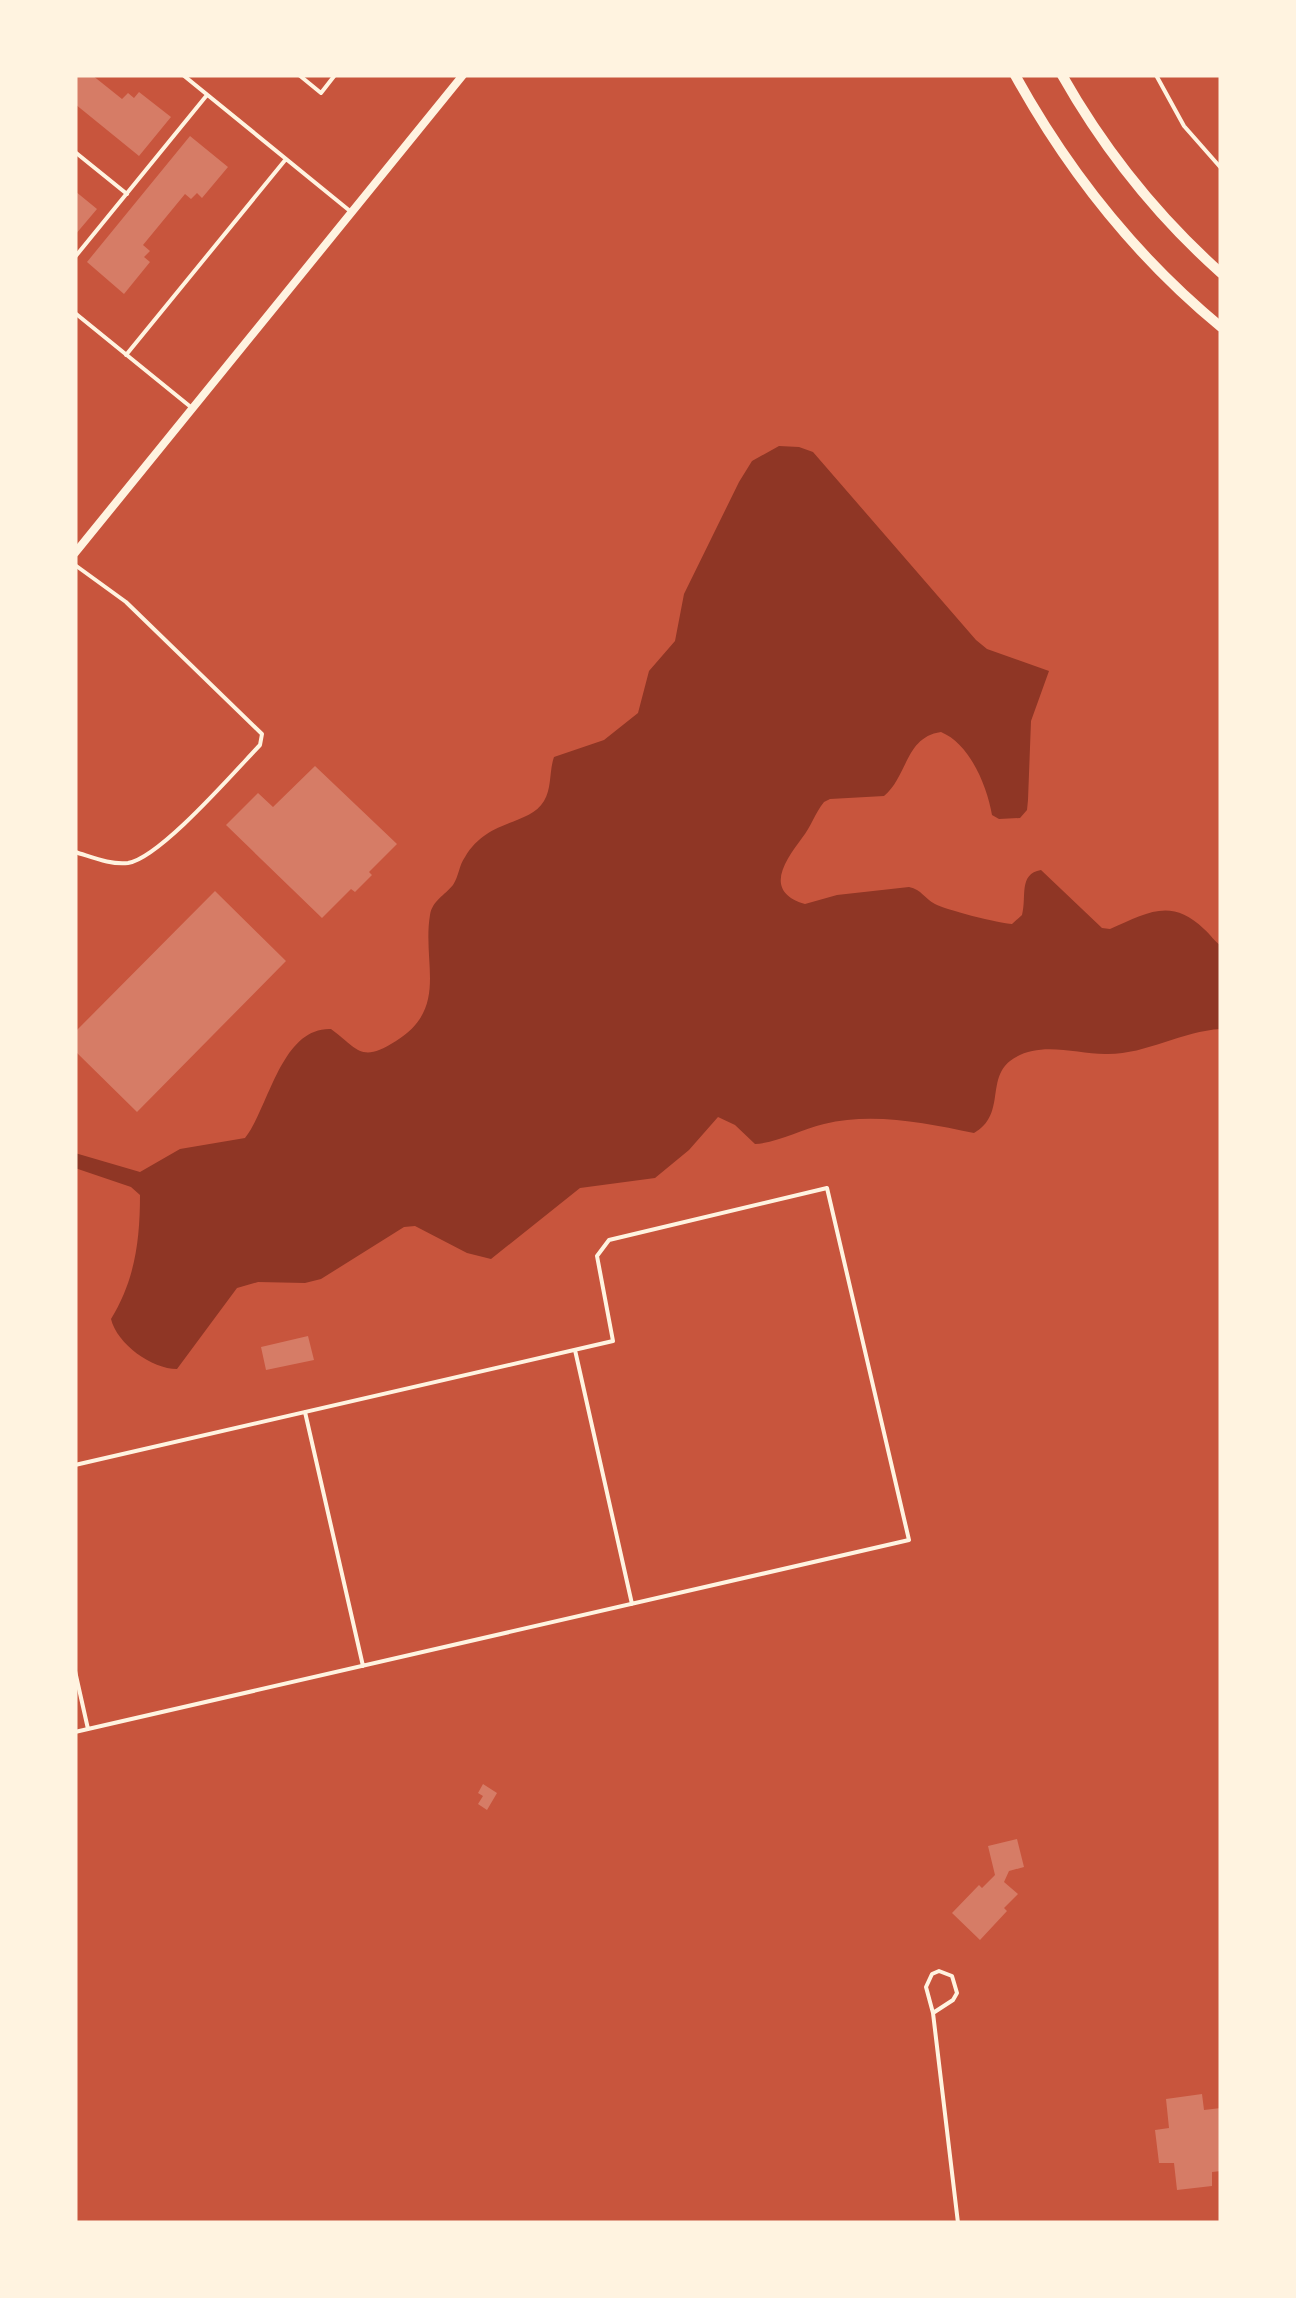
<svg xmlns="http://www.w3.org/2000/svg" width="1296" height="2298" viewBox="0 0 1296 2298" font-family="'Asap Condensed',sans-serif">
<rect width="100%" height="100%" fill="#c8553d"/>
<!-- water -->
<path fill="#8f3625" d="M779,446L799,447L813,452L976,640L987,649L1049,671L1031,721L1028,800L1027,810L1020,818L999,819L992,815C987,786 970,744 941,732C905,737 908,776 884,796L830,799L824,802C815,813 811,827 802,838C786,860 762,891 805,904L837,895L909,887C922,890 924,898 935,904C943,909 1001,924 1012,924L1022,915C1027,897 1018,874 1041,870L1102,928L1110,929C1147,913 1171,897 1204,929C1211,935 1214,941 1221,946V1029C1182,1031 1147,1054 1108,1054C1077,1055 1039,1039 1010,1061C986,1080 1006,1115 974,1133C925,1123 873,1112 824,1124C802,1129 777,1143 755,1144L735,1125L718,1117L689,1150L655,1178L580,1188L491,1259L467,1253L415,1226L404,1227L321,1279L305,1283L258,1282L237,1288L177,1369C152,1369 117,1344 111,1319C135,1280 140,1240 140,1195L131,1187L75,1168V1153L140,1172L180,1149L245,1138C269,1108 281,1027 331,1029C359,1050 361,1063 396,1041C449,1008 422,964 430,915C432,901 445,895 453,885C459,876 459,865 465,857C488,818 529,826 544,801C552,788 549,771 554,757L604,740L638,713L649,671L675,641L684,594L739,482L752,461Z"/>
<!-- building -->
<path fill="#d67c66" d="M75,75H92L122,99L128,93L134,98L139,92L171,117L139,156L75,104Z
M190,136L228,167L202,198L197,193L191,199L185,194L143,245L150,251L144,257L150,262L124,294L87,262Z
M75,191L97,209L75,235Z
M315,766L397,844L369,872L372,875L355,892L351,889L322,918L226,825L258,793L273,807Z
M215,891L286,961L137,1112L75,1051V1032Z
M308,1336L314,1360L266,1370L261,1347Z
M483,1784L497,1793L487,1810L478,1804L483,1796L478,1793Z
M1017,1839L1024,1867L1009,1871L1004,1882L1018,1894L1004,1908L1007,1911L980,1940L952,1913L979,1885L982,1888L995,1875L988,1846Z
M1202,2094L1204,2110L1221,2108V2171L1212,2172V2186L1177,2190L1174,2163H1159L1155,2130L1169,2128L1166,2099Z"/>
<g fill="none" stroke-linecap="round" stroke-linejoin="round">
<!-- service -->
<path stroke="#fff3e0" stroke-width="4" d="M183,75L350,211
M299,75L321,93L335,75
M1156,75L1184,126L1221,168
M75,152L127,194
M75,257L207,95
M75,313L192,408
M126,355L286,159
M75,565L126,602L262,734L260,745C235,771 160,858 128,863C110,865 92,857 75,852
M575,1350L632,1604
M305,1412L363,1666
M75,1465L613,1341L597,1256L609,1240L827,1188L909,1540L88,1729
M75,1671L88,1729L75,1732
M939,1971L952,1976L957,1993L953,2000L933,2013L926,1987L932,1974Z
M933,2013L958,2223"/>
<!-- minor -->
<path stroke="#fff3e0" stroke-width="8" d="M75,553L463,75"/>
<!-- tertiary -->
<path stroke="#fff3e0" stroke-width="10" d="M1015,75C1069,173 1135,256 1221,327
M1062,75C1105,151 1156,215 1221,273"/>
</g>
<!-- border -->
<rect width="1296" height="2298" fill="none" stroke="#fff3e0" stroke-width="155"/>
</svg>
